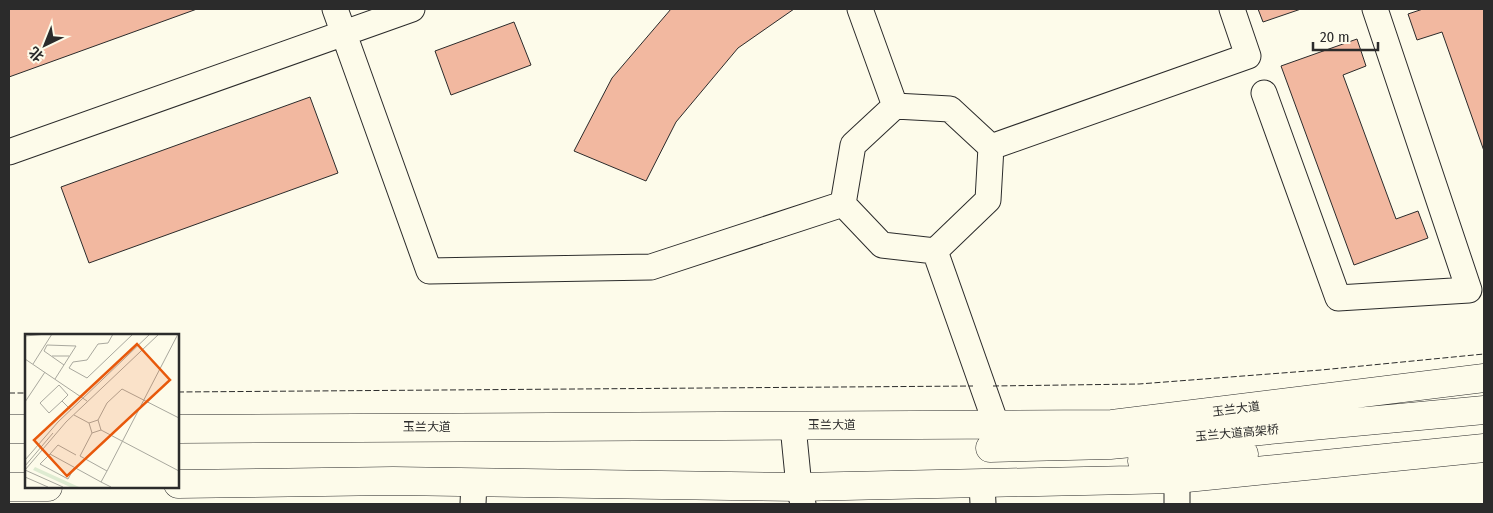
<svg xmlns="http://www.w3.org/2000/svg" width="1493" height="513" viewBox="0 0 1493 513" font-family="'Fira Sans Condensed','Noto Sans SC',sans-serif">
<rect width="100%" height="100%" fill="#fdfbea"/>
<!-- building -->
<path fill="#f2b8a0" stroke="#2b2b2b" d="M9,9H197L9,77Z
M671,9H794L738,48L676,122L646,181L574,151L612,78Z
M1258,9H1301L1263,22Z
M1423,9H1484V151L1442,32L1417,40L1408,14Z
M514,22L531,65L451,95L435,51Z
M1357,39L1366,66L1343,75L1396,219L1418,211L1428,238L1354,265L1281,66Z
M310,97L338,173L89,263L61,187Z"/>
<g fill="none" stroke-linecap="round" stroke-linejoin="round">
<!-- minor casing -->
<g stroke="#2b2b2b" stroke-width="27">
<path id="minor" d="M335,9L429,271L651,267L843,204
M860,9L895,106
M1264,93L1338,298L1469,290L1375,9
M991,147L1248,56L1232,9
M9,152L412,9
M935,251L988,200L991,147L950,109L895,106L853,145L843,204L882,245L935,251L996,424
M793,426L799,487L803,504
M982,483L983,504
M473,504L474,482
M1177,504V479"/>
</g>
<!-- major casing -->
<g stroke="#2b2b2b" stroke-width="29">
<path id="major" d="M9,429H26
M178,429L1112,424L1484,378
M990,448L1110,445L1484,410
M1142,461L1244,454
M178,484L393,481L799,487L1177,479L1484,448
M9,487H48"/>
</g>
<!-- minor -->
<use href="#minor" stroke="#fdfbea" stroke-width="25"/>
<!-- major -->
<use href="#major" stroke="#fdfbea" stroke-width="28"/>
<!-- fence -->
<path stroke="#2b2b2b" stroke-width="1" stroke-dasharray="6 2.5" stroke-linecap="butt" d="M993,386L1139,384L1321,370L1484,354
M178,392L973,386
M9,393H26"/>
</g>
<g text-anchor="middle" stroke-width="4" stroke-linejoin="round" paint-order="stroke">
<!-- street labels -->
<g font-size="12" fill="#2b2b2b" stroke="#fdfbea">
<text transform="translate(1236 409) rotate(-7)" y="4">玉兰大道</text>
<text x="832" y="429">玉兰大道</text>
<text x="427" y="431">玉兰大道</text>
<text transform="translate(1237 433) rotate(-5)" y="4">玉兰大道高架桥</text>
</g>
</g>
<!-- overview -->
<g transform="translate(25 334)">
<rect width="154" height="154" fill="#fdfbea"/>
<path d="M10,133L54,153H45L8,136Z" fill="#deebd1"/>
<path fill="none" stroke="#a9a89e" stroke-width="1" d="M88,0L83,9L73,10L62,26L48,28L44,34L62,44L108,0M0,2L22,0M27,22H44M0,25L62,67M8,30L27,0M30,45L51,12L22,11L19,17L39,31M37,67L43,61L34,51L15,69L24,79L37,67L46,76M0,68L20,38M49,81L64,89L73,86L76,96L67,99L64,89M73,86L82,69L97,55L154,84M76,96L154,137M67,99L55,122L82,137L153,0M25,120L15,130L43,145L49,134M51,121L33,111L25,120L76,148M0,126L33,88L125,0M0,132L28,99M82,137L76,148L86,153M0,143L23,153M38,153L0,136L41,88L134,0"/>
<path fill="#e8590c" fill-opacity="0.15" stroke="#e8590c" stroke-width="2.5" d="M112,10L145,46L42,142L9,106Z"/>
<rect width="154" height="154" fill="none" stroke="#2b2b2b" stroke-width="2.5"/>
</g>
<!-- border -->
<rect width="1493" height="513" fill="none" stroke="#2b2b2b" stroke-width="20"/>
<!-- north arrow -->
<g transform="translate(45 45) rotate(223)" stroke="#fdfbea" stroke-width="4" paint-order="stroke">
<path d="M0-4L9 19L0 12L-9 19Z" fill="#2b2b2b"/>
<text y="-8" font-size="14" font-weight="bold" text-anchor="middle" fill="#2b2b2b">北</text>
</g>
<!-- scale -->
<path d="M1313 42v8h65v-8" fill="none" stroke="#2b2b2b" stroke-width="2.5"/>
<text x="1320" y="42" font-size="15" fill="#2b2b2b" stroke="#fdfbea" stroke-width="4" paint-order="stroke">20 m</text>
</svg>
